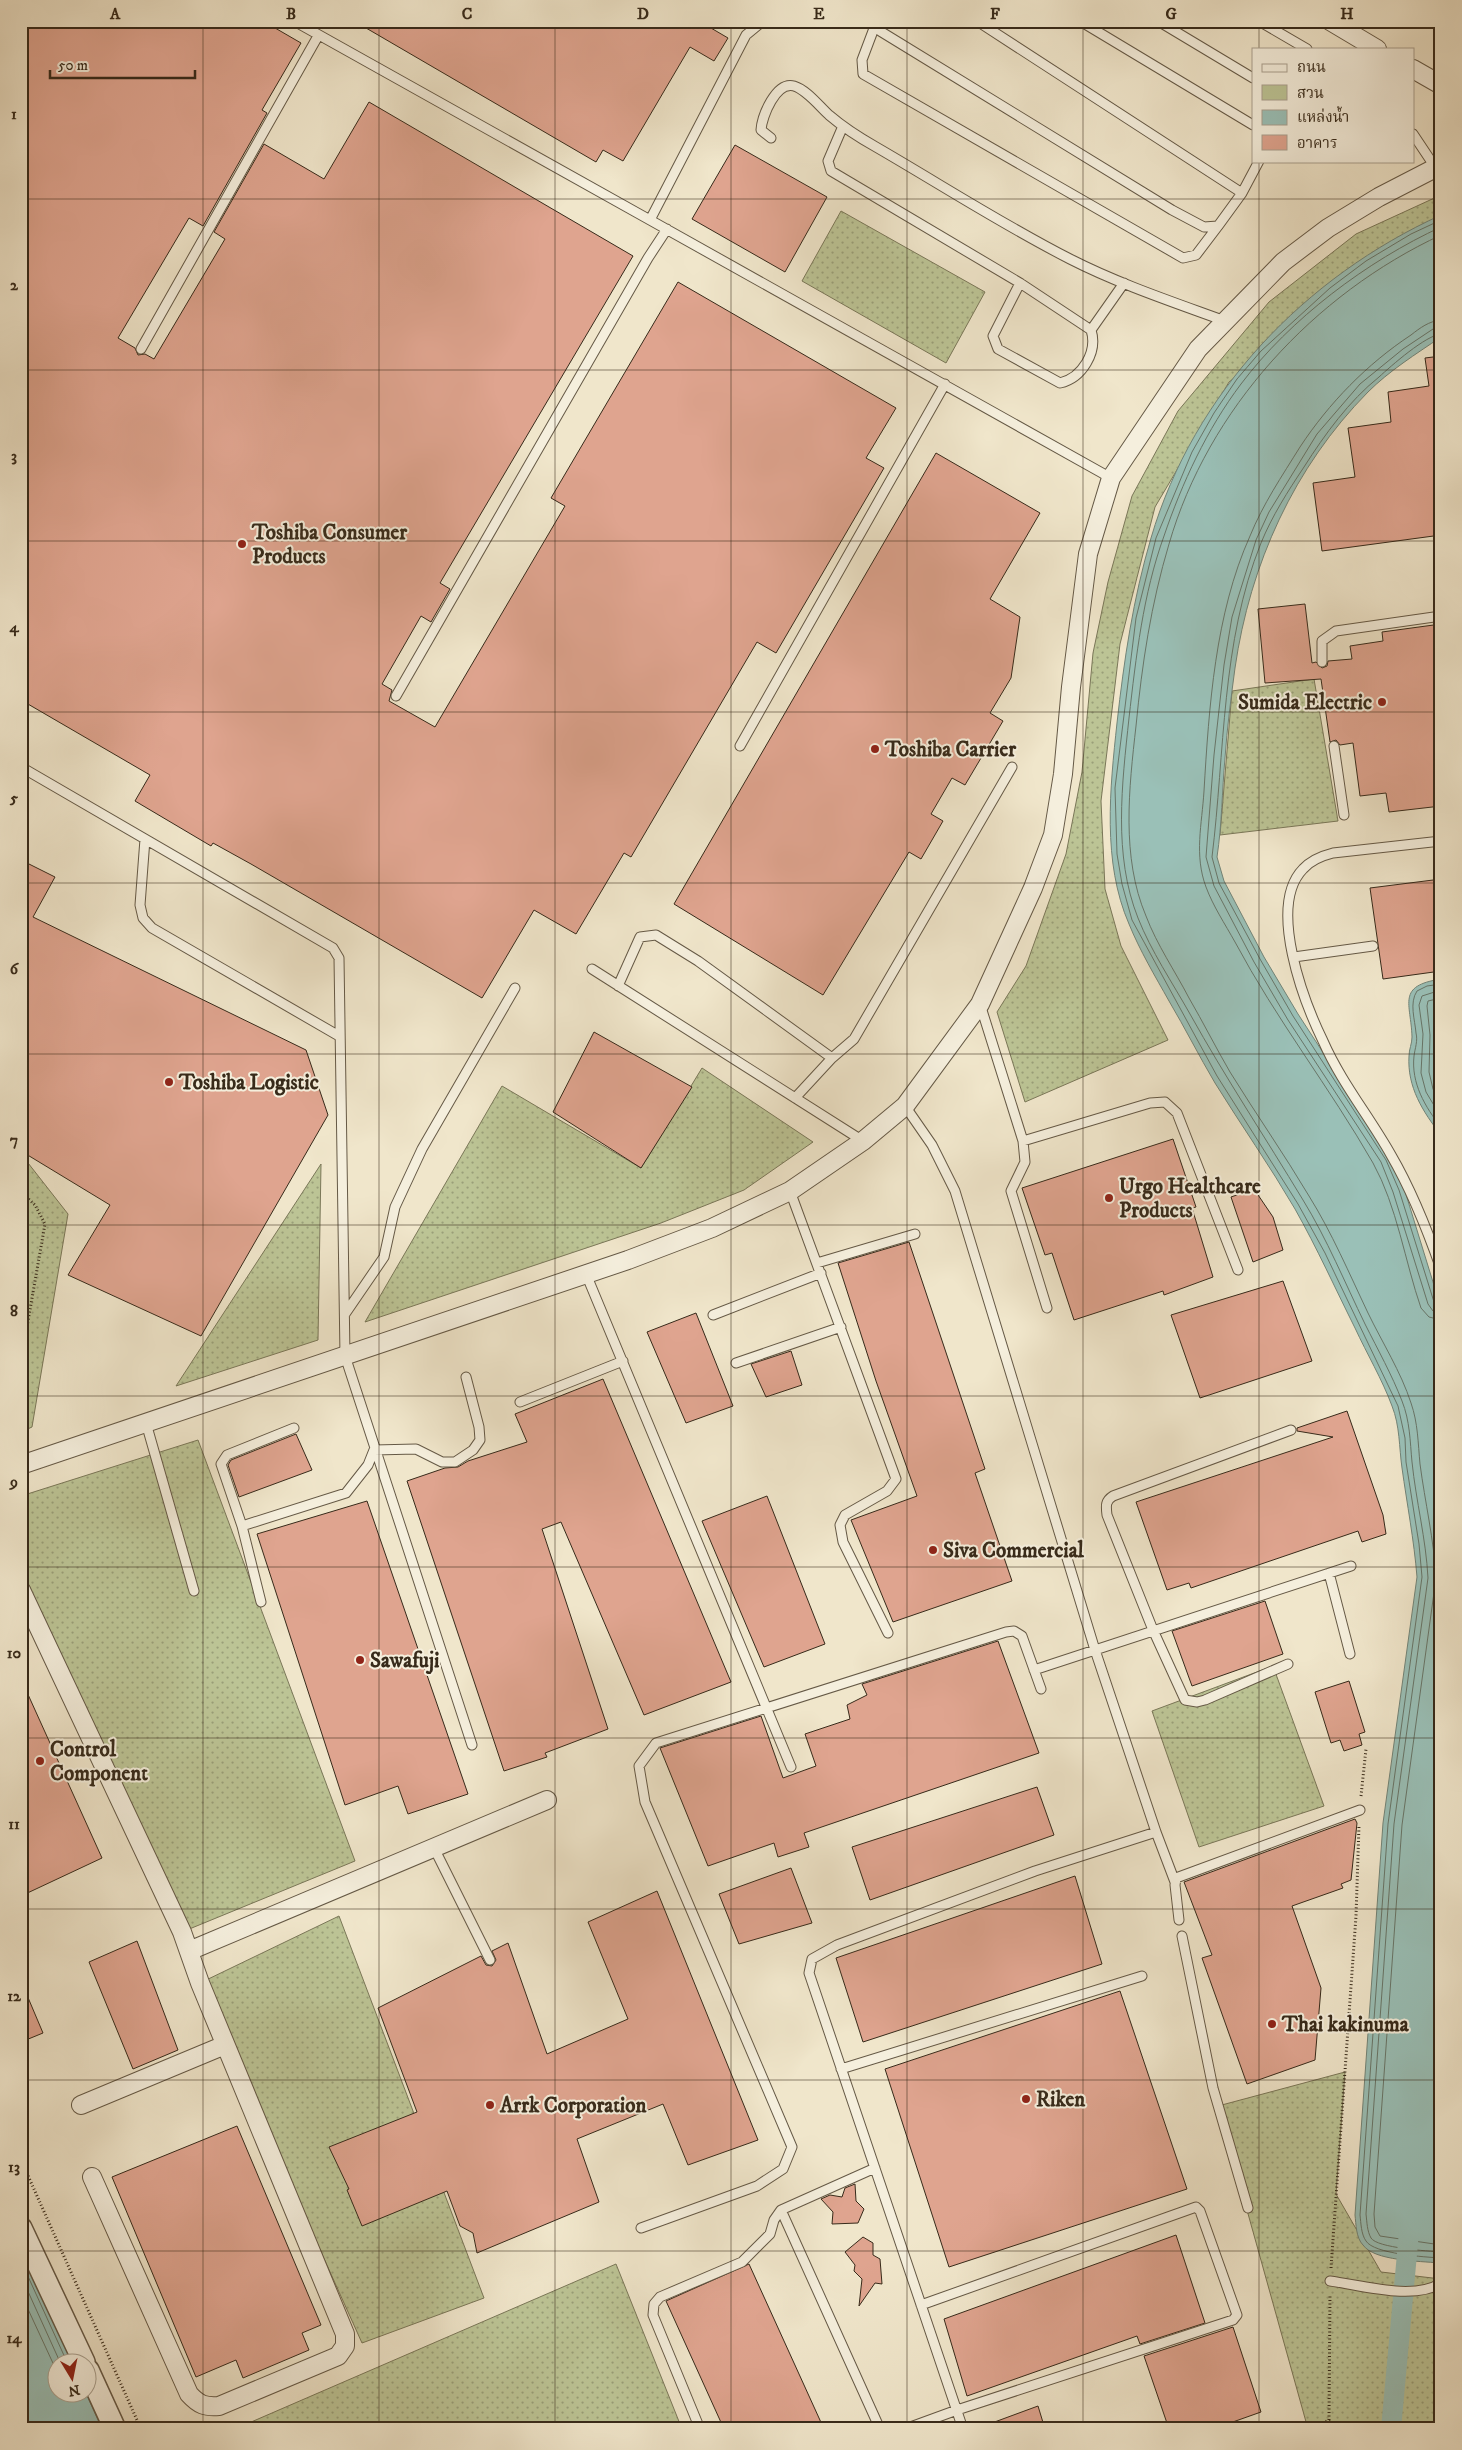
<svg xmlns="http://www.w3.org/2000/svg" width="1462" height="2450" viewBox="0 0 1462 2450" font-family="'IM FELL DW Pica','Noto Serif Thai',serif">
<defs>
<pattern id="green-dots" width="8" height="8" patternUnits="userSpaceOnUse" patternTransform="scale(1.25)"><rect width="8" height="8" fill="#bcc495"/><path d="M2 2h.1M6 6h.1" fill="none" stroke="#9a9f79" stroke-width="1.8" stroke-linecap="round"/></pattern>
</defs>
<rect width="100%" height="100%" fill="#f0e6cb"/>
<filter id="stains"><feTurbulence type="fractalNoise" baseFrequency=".004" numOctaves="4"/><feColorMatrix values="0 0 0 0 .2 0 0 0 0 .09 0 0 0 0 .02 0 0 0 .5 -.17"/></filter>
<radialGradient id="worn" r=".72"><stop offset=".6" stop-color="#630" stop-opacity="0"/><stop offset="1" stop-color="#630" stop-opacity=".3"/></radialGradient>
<!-- green -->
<path fill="url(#green-dots)" stroke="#7a7758" d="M1441,195V217L1229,382L1155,507L1120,644L1101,801L1105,889L1121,946L1168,1040L1025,1102L997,1012L1026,966L1066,854L1082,772L1093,653L1108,582L1132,496L1178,411L1269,302L1356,234Z
M841,211L985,292L946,363L802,281Z
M1314,679L1338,821L1220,835L1232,691Z
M702,1068L813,1142L744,1190L661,1223L365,1322L502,1086L641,1168Z
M21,1154L68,1214L32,1427L21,1432Z
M321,1164L318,1340L176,1386Z
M198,1440L355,1861L182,1932L21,1590V1496Z
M1273,1666L1324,1806L1199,1847L1152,1711Z
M339,1916L484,2298L362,2343L200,1983Z
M1345,2072L1336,2194L1381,2272L1441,2279V2429H1308L1218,2106Z
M616,2264L682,2429H235Z"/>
<!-- water -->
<path fill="#9ac0b7" stroke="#728478" d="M1441,215V337C1416,354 1389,371 1368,392C1294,467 1250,564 1235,668C1231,698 1227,728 1225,758C1222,791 1222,824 1217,857L1224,881L1264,957L1298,1014L1391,1157L1404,1188L1441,1308V2262L1439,2263C1420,2261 1374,2261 1363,2245C1356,2238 1356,2224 1355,2215L1383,1823L1417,1577C1414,1540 1407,1504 1402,1468C1399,1447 1400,1426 1392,1406C1382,1379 1367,1354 1355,1328C1335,1288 1317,1248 1295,1209C1270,1166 1241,1125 1215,1083C1199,1056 1185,1028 1169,1001C1155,976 1140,951 1129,924C1102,862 1110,788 1117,723C1124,660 1133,599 1151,538C1194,392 1305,277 1441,215Z
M1441,979V1135C1423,1112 1407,1087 1409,1056C1409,1049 1412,1044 1412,1037C1411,1003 1396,986 1441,979Z
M21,2248L72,2362H58V2392L86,2393L102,2429H21Z"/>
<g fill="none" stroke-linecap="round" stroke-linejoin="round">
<!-- shore -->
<path stroke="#687568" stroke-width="1" d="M1441,220L1411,234L1366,261L1330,288L1261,351L1237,379L1214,413L1192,452L1156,538L1136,618L1115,788L1117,854L1122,884L1132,920L1217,1076L1298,1204L1325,1253L1398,1406L1405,1438L1406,1462L1419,1544L1422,1577L1388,1824L1360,2215C1361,2223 1361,2234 1366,2241C1374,2254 1425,2257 1441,2258
M1441,227C1367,261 1290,319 1241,384C1207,429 1182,483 1164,536C1143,594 1136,657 1129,718C1122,784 1113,855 1138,918C1151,951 1172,982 1190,1014C1225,1077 1265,1137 1303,1200C1327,1239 1345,1283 1365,1324C1378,1350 1392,1375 1402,1401C1410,1421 1410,1441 1412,1462C1416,1501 1426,1539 1428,1578L1394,1824L1366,2214C1367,2222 1367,2231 1371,2238C1377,2248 1428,2251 1441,2252
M1441,235C1314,294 1208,409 1169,544C1151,604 1142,664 1136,726C1129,788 1121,857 1146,916C1157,945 1175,971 1189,998C1203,1022 1216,1048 1230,1072C1256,1114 1284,1154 1309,1196C1332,1233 1349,1273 1368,1313C1382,1342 1401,1372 1411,1403C1418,1423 1418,1443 1420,1464C1425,1502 1434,1540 1436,1578L1402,1825L1374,2214L1375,2227L1380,2236L1441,2245
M1441,320C1429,321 1420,328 1411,335C1367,364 1329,403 1300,447C1282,476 1263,504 1250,536C1215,614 1209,707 1204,791C1202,824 1194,855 1206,887C1213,906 1225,924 1235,942C1276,1019 1330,1088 1373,1163C1397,1206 1405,1262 1421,1308L1429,1317L1441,1320
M1441,327L1433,329L1403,349L1360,384L1317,434L1269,512L1256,540L1232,617L1224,665L1214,755L1206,857L1214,886L1254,962L1288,1020L1381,1162L1393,1192L1428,1304L1433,1311L1441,1312
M1441,334C1426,335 1391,366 1379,377C1349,401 1325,434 1304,467C1288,491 1272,516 1261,543C1221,642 1225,752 1212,857L1219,883L1260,959L1293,1016L1386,1160L1399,1190L1434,1302L1441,1306
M1441,984L1427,986L1417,991C1409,1003 1415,1020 1416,1033C1418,1041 1415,1048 1414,1056C1411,1083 1425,1107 1441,1127
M1441,990L1422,996L1419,1005L1423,1034L1421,1073L1426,1092L1441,1117
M1441,998L1428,1001L1427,1006L1430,1035L1429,1072L1433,1089L1441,1105
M21,2261L67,2362
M21,2276L60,2362
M21,2294L58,2374"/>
<!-- canal -->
<path stroke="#9ac0b7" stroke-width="20" d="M1391,2429L1409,2232"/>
</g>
<!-- building -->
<path fill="#dfa48f" stroke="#372a1a" d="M21,21H263L301,43L262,110L267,113L203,226L189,218L118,338L135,348L138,355L145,354L154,359L225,239L214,232L264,144L324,179L369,102L633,256L440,583L450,589L431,622L421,616L382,684L392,690L389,701L435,727L565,506L551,498L678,282L896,408L866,458L884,468L776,653L757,642L631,857L624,853L576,934L534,910L482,998L251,864L213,843L211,846L135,801L150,775L21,700Z
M354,21H699L728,38L714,61L690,47L623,161L603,150L596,162Z
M735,145L827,197L785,272L692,219Z
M1441,356V535L1322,551L1313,483L1355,477L1348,428L1391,422L1388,392L1429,386L1425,358Z
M936,453L1040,513L990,599L1020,617L1011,678L990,713L1003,721L965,785L952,778L931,814L943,821L921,859L909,852L823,995L674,904Z
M1305,604L1312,663L1316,662L1322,668L1327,666L1328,661L1352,659L1350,646L1383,641L1382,632L1441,624V806L1389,812L1386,793L1360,796L1353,743L1340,745L1336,740L1330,742L1321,679L1265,683L1258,609Z
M21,860L55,877L33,917L306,1050L328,1115L201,1336L68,1275L110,1205L21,1151Z
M1441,879V971L1383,979L1370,888Z
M594,1032L692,1087L641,1168L553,1112Z
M1173,1139L1196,1207L1192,1208L1213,1277L1164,1295L1163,1291L1074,1320L1052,1253L1045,1255L1022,1188Z
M1254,1189L1273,1217L1283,1250L1253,1262L1231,1197Z
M909,1242L985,1469L975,1473L1012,1581L893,1622L851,1520L917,1496L876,1381L838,1263Z
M1283,1281L1312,1361L1200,1398L1171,1315Z
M696,1313L733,1406L686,1423L647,1332Z
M791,1351L802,1385L766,1397L751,1364Z
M603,1379L731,1682L644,1715L561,1522L542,1529L608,1729L545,1753L547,1757L504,1771L407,1481L445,1468L458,1467L468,1461L527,1442L515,1414Z
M1347,1411L1383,1515L1386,1534L1362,1542L1358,1531L1191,1588L1189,1583L1167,1590L1136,1502L1333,1437L1297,1431V1428Z
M296,1434L312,1470L239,1497L228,1465L231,1460Z
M767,1496L825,1644L764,1667L702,1521Z
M367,1501L468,1794L408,1814L398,1786L345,1805L257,1534Z
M1265,1601L1283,1654L1192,1686L1172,1631Z
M998,1641L1039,1753L804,1833L809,1847L778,1857L774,1843L708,1866L660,1748L761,1716L783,1778L816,1766L805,1734L850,1719L847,1705L867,1695L862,1684Z
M21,1679L102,1858L21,1896Z
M1349,1681L1365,1732L1359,1734L1362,1745L1344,1751L1340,1740L1331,1743L1315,1692Z
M1037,1787L1054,1835L870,1900L852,1847Z
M1355,1819L1357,1823L1351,1880L1341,1884L1343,1888L1292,1906L1321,1988L1315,2060L1247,2084L1202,1958L1212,1955L1184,1882Z
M791,1868L812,1923L739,1944L719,1894Z
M1075,1876L1102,1964L863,2042L836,1958Z
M657,1891L758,2140L688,2165L663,2104L577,2139L599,2202L477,2253L473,2233L460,2226L447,2191L362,2226L347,2190L349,2189L329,2147L417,2112L378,2008L481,1956L486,1965L492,1966L496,1960L492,1951L508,1943L547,2054L628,2019L588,1922Z
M137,1941L178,2050L133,2069L89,1962Z
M21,1981L43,2033L21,2042Z
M1120,1991L1187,2189L949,2267L885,2069Z
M237,2126L321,2325L302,2333L309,2350L243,2378L236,2360L196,2377L112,2177Z
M855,2184L856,2201L864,2209L858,2223L832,2224L833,2212L821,2199L830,2195L842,2197L845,2188Z
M1176,2235L1205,2323L1140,2344L1137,2336L967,2396L944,2319Z
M863,2237L873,2243V2255L880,2259L882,2284L875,2283L859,2306L862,2279L854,2271L855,2265L845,2252Z
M749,2264L824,2429H724L666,2301Z
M1233,2327L1261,2412L1213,2429H1169L1144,2356Z
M1038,2406L1045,2429H982L981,2427Z"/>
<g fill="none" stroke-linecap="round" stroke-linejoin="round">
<!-- service casing -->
<g stroke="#655946" stroke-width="11">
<path id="service" d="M294,21L650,220L746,35L763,21
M877,21L880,31L1172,210L1204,227L1218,226L1242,193
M977,21L1242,193L1259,161
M1080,21L1253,125
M1158,21L1253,78
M1259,21L1307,49
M876,23L862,60L863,74L1183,258L1196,255L1218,226
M843,126L828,161L831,171L1020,283L1091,330C1098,352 1082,378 1060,383L998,349L993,336L1020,283
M1413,134L1435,167
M771,138L761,130C762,116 776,81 794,86C807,90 819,106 829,115C843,127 860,138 876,147C940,184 1003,225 1070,259C1119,284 1173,302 1225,321
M650,220L1111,478
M1091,330L1124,283
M141,349L318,36
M1322,662V641L1336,631L1441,616
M396,696L648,258L667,229
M740,746L945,384
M1334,746L1344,815
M21,767L333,948L339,958L345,1356L472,1745
M145,839L140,905L143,918L152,928L339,1036
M1441,841L1333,853C1321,856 1311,860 1303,869C1267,906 1304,1002 1323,1041C1341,1082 1369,1116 1391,1155C1412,1191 1427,1229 1441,1269
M1294,957L1373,946
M592,969L863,1141
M618,986L640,937L656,935L698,961L832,1058
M980,1004L1023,1141L1150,1103L1165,1102L1177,1113L1238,1270
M795,1098L832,1058L854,1039L1012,767
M905,1106L932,1145L955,1191L1095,1650L1156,1832L1175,1882
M1023,1141L1025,1162L1011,1191L1047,1308
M790,1191L896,1479L887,1491L845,1515L840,1525L843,1542L888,1633
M817,1263L915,1234
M586,1274L791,1767
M345,1314L384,1257L395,1207L422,1149L515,988
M713,1315L821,1273
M736,1363L841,1327
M520,1402L623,1361
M146,1423L194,1591
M242,1526L221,1464L227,1455L294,1428
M1329,1573L1350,1654
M261,1602L242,1526L346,1493L368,1465L374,1450L416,1449L442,1462H455L473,1450L480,1440L479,1427L466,1377
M1288,1664L1205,1700L1197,1702L1185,1700L1153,1630L1107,1515C1106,1506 1105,1501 1113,1496L1291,1430
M1034,1670L1351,1566
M434,1848L490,1960
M1179,1920L1175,1885L1176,1878L1360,1810
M1182,1936L1213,2088L1248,2208
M841,2069L1142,1976
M781,2210L880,2429
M641,2228L757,2186L783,2169L792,2147L645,1802L639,1766L656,1743L1006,1632L1014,1631L1022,1636L1041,1689
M1330,2281C1361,2285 1414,2301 1441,2283
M700,2429L653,2315L654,2304L660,2297L742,2262L770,2234L774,2220L781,2210L875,2168
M905,2429L957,2410L1233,2320L1237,2315L1200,2211L1196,2207L921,2305
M963,2429L809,1973L812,1959L837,1945L1035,1871L1156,1832"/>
</g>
<!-- minor casing -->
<g stroke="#655946" stroke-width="20">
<path id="minor" d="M1330,21L1377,49
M1413,69L1441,85
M21,1465L628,1260L712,1228L790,1191L863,1141L905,1106L980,1004L1033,888L1053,835L1063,774L1071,687L1088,554L1111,478L1198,349L1283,262L1328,228L1379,197L1441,165
M21,1590L182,1932L200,1983L345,2334V2346L338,2356L219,2406C205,2407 199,2405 189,2394L92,2177
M189,1951L547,1800
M81,2105L225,2045"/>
</g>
<!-- tertiary casing -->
<g stroke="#655946" stroke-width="24">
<path id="tertiary" d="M21,2228L84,2362
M88,2370L115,2429"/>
</g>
<!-- path -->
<path stroke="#372a1a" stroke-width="3" stroke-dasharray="1 2.5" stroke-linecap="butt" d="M21,1192L35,1205L45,1224L21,1361
M1361,1796L1366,1749
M21,2160L141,2429
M1331,2268L1356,1916L1359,1825
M1310,2429L1329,2420L1330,2294"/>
<!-- service -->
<use href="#service" stroke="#f5efdd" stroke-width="9"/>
<!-- minor -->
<use href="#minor" stroke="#f5efdd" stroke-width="18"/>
<!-- tertiary -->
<use href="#tertiary" stroke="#f5efdd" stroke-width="21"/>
</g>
<!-- grid -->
<path fill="none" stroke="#372a1a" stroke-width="1" stroke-opacity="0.55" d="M203,21V2429M379,21V2429M555,21V2429M731,21V2429M907,21V2429M1083,21V2429M1259,21V49M1259,161V2429M21,199H1441M21,370H1441M21,541H1441M21,712H1441M21,883H1441M21,1054H1441M21,1225H1441M21,1396H1441M21,1567H1441M21,1738H1441M21,1909H1441M21,2080H1441M21,2251H1441"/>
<!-- markers -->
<g fill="#8f2418" stroke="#f5efdd" stroke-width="2">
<circle cx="242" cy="544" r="5"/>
<circle cx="1382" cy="702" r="5"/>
<circle cx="875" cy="749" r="5"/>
<circle cx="169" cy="1082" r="5"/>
<circle cx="1109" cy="1198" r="5"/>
<circle cx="933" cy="1550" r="5"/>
<circle cx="360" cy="1660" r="5"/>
<circle cx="40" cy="1761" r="5"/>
<circle cx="1272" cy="2024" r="5"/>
<circle cx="1026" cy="2099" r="5"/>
<circle cx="490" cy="2105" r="5"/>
</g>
<g text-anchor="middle" stroke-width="4" stroke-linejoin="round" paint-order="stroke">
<!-- poi labels -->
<g font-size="21" font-weight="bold" fill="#372a1a" stroke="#f5efdd" text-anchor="start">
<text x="252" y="539">Toshiba Consumer<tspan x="252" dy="24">Products</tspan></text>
<text x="1372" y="709" text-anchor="end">Sumida Electric</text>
<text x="885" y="756">Toshiba Carrier</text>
<text x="179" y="1089">Toshiba Logistic</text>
<text x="1119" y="1193">Urgo Healthcare<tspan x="1119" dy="24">Products</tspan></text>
<text x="943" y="1557">Siva Commercial</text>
<text x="370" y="1667">Sawafuji</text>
<text x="50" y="1756">Control<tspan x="50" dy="24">Component</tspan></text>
<text x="1282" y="2031">Thai kakinuma</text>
<text x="1036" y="2106">Riken</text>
<text x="500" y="2112">Arrk Corporation</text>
</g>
</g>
<!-- margin -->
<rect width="1462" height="2450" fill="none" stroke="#f0e6cb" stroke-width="55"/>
<!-- legend -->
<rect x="1252" y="48" width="162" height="115" fill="#f5efdd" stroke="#a9a08f"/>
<rect x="1262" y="64" width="25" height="8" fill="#f5efdd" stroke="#a9a08f"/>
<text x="1297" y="72" font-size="15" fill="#372a1a">ถนน</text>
<rect x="1262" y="85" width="25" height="15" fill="#bcc495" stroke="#a9a08f"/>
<text x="1297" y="98" font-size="15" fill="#372a1a">สวน</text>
<rect x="1262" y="110" width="25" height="15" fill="#9ac0b7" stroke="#a9a08f"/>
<text x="1297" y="122" font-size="15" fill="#372a1a">แหล่งน้ำ</text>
<rect x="1262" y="135" width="25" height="15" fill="#dfa48f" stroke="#a9a08f"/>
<text x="1297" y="148" font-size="15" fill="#372a1a">อาคาร</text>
<!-- north arrow -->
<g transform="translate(72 2378) rotate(170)"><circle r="24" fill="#f5efdd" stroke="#a9a08f"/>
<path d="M0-4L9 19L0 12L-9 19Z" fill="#8f2418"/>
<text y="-8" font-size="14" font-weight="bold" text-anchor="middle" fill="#372a1a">N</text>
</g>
<!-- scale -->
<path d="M50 70v8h145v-8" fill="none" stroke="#372a1a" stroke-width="2.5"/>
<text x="58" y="70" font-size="15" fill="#372a1a" stroke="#f5efdd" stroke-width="4" paint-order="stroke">50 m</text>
<rect x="28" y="28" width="1406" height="2394" fill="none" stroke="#372a1a" stroke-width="2"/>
<g font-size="16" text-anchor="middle" font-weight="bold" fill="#372a1a">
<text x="115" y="19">A</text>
<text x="291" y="19">B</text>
<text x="467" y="19">C</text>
<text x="643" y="19">D</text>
<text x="819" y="19">E</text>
<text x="995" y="19">F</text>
<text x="1171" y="19">G</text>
<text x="1347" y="19">H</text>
<text x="14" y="119">1</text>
<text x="14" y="290">2</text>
<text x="14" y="461">3</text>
<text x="14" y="632">4</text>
<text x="14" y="803">5</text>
<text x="14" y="974">6</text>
<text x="14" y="1145">7</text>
<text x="14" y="1316">8</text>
<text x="14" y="1487">9</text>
<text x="14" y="1658">10</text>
<text x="14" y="1829">11</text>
<text x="14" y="2001">12</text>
<text x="14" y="2172">13</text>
<text x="14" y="2343">14</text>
</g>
<rect width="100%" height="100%" filter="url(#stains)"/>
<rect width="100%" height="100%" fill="url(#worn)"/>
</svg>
